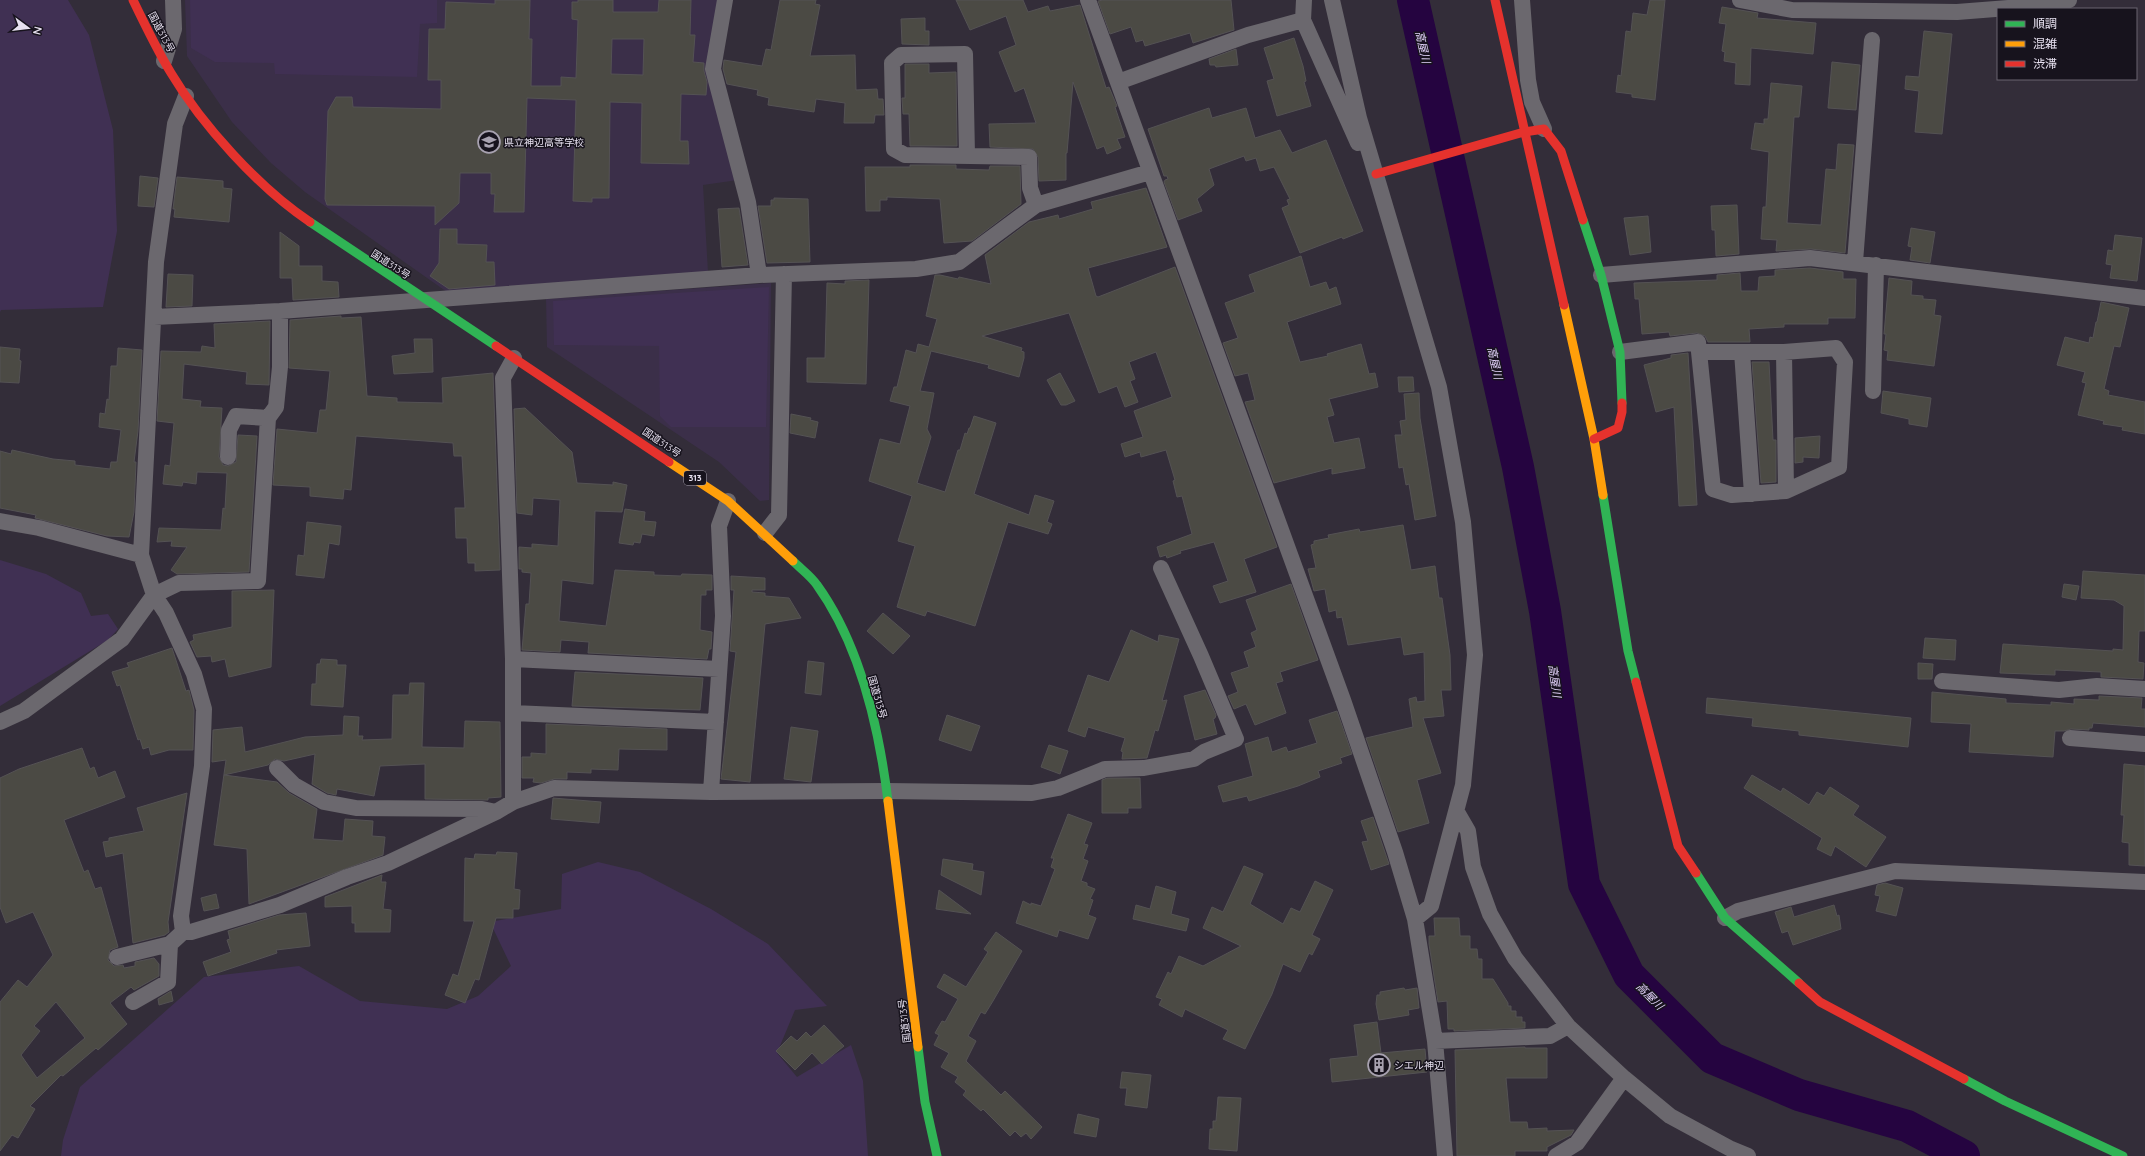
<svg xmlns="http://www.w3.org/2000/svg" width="2145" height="1156" viewBox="0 0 2145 1156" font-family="Quicksand,'Noto Sans JP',sans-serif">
<rect width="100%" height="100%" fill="#332d39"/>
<!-- built -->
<path fill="#3b2f49" d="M185,0H719L712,41L738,180L703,185L708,272L447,292L305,192L271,163L232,122L187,56Z
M771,283L769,500L760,501L719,462L547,347L546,299Z"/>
<!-- green -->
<path fill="#403053" d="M0,0H68L89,35L113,130L117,231L103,307L1,310L0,312Z
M190,0H437V23L420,24L417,77L275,74L274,63L215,62L191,48Z
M769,287L766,427H671L660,416L659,346L554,345L553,301Z
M0,560L46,574L81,593L91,616L108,614L118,629L108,640L0,706Z
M598,862L640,872L711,909L768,944L827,1006L795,1010L777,1053L797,1077L851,1045L863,1081L868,1156H61L63,1140L80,1087L204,977L299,966L360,1001L447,1009L478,996L511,966L490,922L561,909L562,874Z"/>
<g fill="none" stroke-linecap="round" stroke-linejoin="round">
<!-- river -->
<path stroke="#250440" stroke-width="32" d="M1413,0L1518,467L1545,611L1584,884L1629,975L1712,1058L1799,1095L1907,1126L1964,1156"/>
</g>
<!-- building -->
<path fill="#4b4a44" stroke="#545254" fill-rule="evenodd" d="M495,0H530L529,39H532L531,86H561V77L576,78L578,20L572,19V2H578V0H613V12H658L659,0H691L690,35H695L693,62L704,63V71L707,82L706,95L681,94L680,141H688L689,164L641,163L642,103L610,102L609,198H592V202L573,201L576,100L527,98L524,212H494L495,194H491V173H460L459,203L435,225V206L327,205L325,199L328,111L336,97H352L353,107L441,109V80H428L429,29H445L446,2L495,4ZM612,39H644L643,75L611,74Z
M780,0H816L815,4L820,5L810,56L855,55L856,90L877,89L878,99H883L884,115H875L874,123H844L845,103L816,99L814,112L768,105L769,98L757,95L758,90L727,84L723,69L724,60L762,66L766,49L771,50Z
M956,0H1023L1028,12L1048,6L1050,11L1080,5L1106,88L1109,87L1117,106L1115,107L1125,137L1117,139L1121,148L1107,154L1104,146L1097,149L1073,82L1067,153H1066V180L1039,181L1038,157L1033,149L990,147L989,124L1036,123L1024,88L1015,92L999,52L1016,45L1006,16L970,30Z
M1103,0H1231L1234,30L1193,43L1190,33L1145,46L1143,40L1136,42L1131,27L1110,34L1098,1Z
M1650,0H1665L1655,100L1632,97V94L1616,92L1618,75L1621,76L1626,31L1631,32L1633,13L1647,15Z
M1722,7L1758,13L1757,18L1816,23L1813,54L1751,48L1750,85L1735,84L1736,63L1724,61L1725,52L1722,51L1726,24L1719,23Z
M925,18V31H929V45L902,44L901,19Z
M1924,31L1952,34L1942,134L1915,132L1919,91L1905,89L1906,76L1919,77Z
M1294,38L1303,66L1306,81L1304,82L1311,106L1277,116L1267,81L1274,79L1264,48Z
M1236,49L1238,65L1216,67L1215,65H1210L1209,59Z
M1832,62L1860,65L1856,110L1828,108Z
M905,64H929V73L956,72L957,146H910L909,114H903L902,98H905Z
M1771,83L1802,86L1799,117H1794L1787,223L1821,225L1826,169L1836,170L1838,144L1854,145L1845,253L1811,249L1776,251L1777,240L1761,239L1763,207H1766L1769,152L1751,149L1755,123L1764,124V119H1768Z
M1209,108L1212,118L1246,108L1255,138L1280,130L1292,153L1326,140L1363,231L1343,239L1342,237L1300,253L1282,208L1289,205L1287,200L1290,199L1274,167L1260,171L1256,158L1246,161L1244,156L1209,169L1214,185L1197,199L1202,211L1178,220L1164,182L1165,180L1168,179L1167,176H1164L1148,129Z
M910,165H956V169L989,170L990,166H1020L1021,204L972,241L944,243L940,199L887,197V200H880V211H866L865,167H910Z
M140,176L158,178L154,207L138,206Z
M177,177L223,181V188L232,189L229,222L174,217L175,209H173Z
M1146,188L1167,247L1088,268L1096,296L1098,297L1175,267L1277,547L1244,559L1256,592L1220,603L1213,586L1228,581L1214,542L1180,551L1181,553L1167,558L1166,555L1160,557L1157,547L1192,534L1182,496L1177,497L1173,481L1175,480L1166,450L1141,457L1140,452L1125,457L1121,444L1143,437L1134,411L1172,397L1156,352L1129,362L1135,379L1130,381L1138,402L1125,407L1117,386L1099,393L1069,313L982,336L1022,348L1021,351L1024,352V358L1019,377L988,368L989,365L931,351L920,391L934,393L927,429L931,437L917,483L945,492L958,450H960L965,433L967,434L969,428H970L974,416L996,423L974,494L1029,515L1035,495L1054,501L1047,522L1052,524L1048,534L1008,522L975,626L927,611L925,616L897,607L915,546L898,541L912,496L869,481L880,439L900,444L910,406L890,401L894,387H897L906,350L916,353L918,344L929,347L937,319L926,316L935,275H940L958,279L959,277L991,284L985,255L1029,222L1058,215L1059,219L1093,209L1091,202Z
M774,198L808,199L810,262L767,263L758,206H771V200H774Z
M1737,205L1739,254L1716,256L1715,230H1712L1711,206Z
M739,208L748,265L722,267L718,209Z
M1648,216L1651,252L1630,255L1624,218Z
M1911,228L1935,232L1930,263L1910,260L1912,247L1908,246Z
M440,229H457V244L487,245L486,262H494L495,285L449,289L430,276L439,263Z
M280,232L299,246V266H322V281L338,282L339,297L293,300L292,278H280Z
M2115,235L2142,238L2137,281L2110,278L2112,265L2106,264L2108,250L2113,251Z
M1301,256L1310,287L1326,282L1329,290L1336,287L1341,304L1287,322L1300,362L1328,356L1327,354L1361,344L1369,374L1375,373L1378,387L1329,399L1334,415L1327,417L1334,443L1359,438L1365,468L1332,474V468L1274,483L1245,402L1255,400L1248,373L1235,376L1223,343L1238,338L1225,303L1255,292L1249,275Z
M1810,268L1843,272V279H1856L1855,318H1828V324H1784V327L1749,329L1750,342H1708L1705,336L1697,333L1670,336L1669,332L1642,334L1639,299H1635L1634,283L1717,280V275L1740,273L1741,291H1758L1759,277L1775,276V270Z
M168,274L193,275L192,306L166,307Z
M1889,278L1912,281L1911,295L1923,296V299L1936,300L1934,315L1941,316L1934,366L1887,360L1888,351L1884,350L1886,334H1884Z
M869,280L866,384L807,382V358H825L827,283L845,284V281Z
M2101,302L2129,308L2120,347L2114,346L2104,389L2109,391L2108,395L2145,402V434L2122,430L2123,427L2103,424L2104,421L2078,415L2086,383L2082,382L2085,372L2057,365L2065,337L2089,343L2090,337L2093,338L2096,322H2097Z
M341,316V318L361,317L367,396L397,398V402L443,403L442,378L493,373L500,570L475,571V563H468L467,538H456L455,508H465L462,456H454L453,443L356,436L351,490L344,489L343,499L310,496V487L273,485L277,429L317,433L320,410H326L330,371L289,368L290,320Z
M270,321L269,385L246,384L247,372L184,364L182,399L201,401L200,407L222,408L219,457L223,465L228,466L236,462L238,435L257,436L249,572L177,574L171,570L187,547L171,546L172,541L157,542L159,528L221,530L223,508L225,509L227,473L197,472L196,484L183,482L182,486L163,484L165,465L170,466L174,423L157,421L161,351L201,352L202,346L215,348L214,324Z
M414,339H432L433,372L394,374L392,356L415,353Z
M0,347L20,349L19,360L21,361L19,383L0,382Z
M118,348L142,350L138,431L134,462H136L134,512L129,537L107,536L35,518L36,515L0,508V451L11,454L12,450L53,459L75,461V465L110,469L111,462H117L121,430L99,427L100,413L105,414L107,399L109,400L111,366H117Z
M1688,353L1697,505L1679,506L1674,407L1656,412L1644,365L1671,358V355Z
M1752,362H1769L1773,440H1776V482L1761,483Z
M1060,373L1075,401L1066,405H1061L1047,380Z
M1398,377H1413L1414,391L1399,392Z
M1883,391L1931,398L1927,427L1909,424V419L1881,413Z
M1419,393L1420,418L1436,516L1415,520L1409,484L1406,485L1403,467L1399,468L1395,435H1402L1400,421L1406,420L1404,394Z
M525,408L572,452L577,483L613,485V482L627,485L622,512L595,511L593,584L562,580L559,621L606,626L615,570L654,572V575L681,576L682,574L712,575V590H706V595H701L700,630L712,632L711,649H709L707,659L588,653L589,642L561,640L560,652L522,650L526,604H529L531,573L522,572V569H519V547L532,548V544L558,546L560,500L533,498L532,515L517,513L514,409Z
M791,414L811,418L810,420L818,422L815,438L790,433Z
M1820,436L1819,458L1803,457V462L1795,463V438Z
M625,509L645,512L644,521L656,522L654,536L642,534L640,543L634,542L633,545L619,543Z
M307,522L341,526L339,545L329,543L324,578L296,575L298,555L304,556Z
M1403,525L1411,570L1435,566L1439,598H1442L1450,655L1451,690H1441L1444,716L1423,718L1441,773L1417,780L1429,823L1398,832L1366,738L1413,727L1409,699L1416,697L1417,702L1425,701L1424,652L1404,655L1401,637L1348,645L1342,617L1337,618L1336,610L1329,612L1325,589L1314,591L1308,569L1316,568L1311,545L1314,544V541L1329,538L1328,535L1359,529L1360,532Z
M2083,571L2145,575V631H2139L2138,662L2144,663L2143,679L2101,677V672L2055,670V675L2000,673L2003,644L2113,651V649L2123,650L2124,606L2114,600L2081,598Z
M731,576L765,578V590H752V592L765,593V596L789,598L801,618L765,624L750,782L721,779L736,652L730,651L734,590H731Z
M1291,584L1318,660L1280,672L1283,681L1276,683L1286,713L1255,725L1246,704L1234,709L1228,696L1238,692L1231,673L1249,667L1244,652L1256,647L1251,633L1257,630L1246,600Z
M2064,584L2079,586L2076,600L2062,597Z
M274,590L271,667L229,677L225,659L212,662L211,656L197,657L190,642L194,640L193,635L232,627V591Z
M883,613L910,636L893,654L867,631Z
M1131,630L1158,642L1159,635L1179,639L1162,701L1167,700L1158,731L1155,730L1147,758L1122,759L1123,752L1121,751L1125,738L1088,727L1085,737L1068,731L1088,675L1109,682Z
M1925,638L1956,640L1955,660L1923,658Z
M172,648L186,691L189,690L194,710L193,750H169L151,755L149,747L143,749L140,739L138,740L120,685L117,686L112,672L129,667L127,663Z
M321,659L337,660V665H346L343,707L311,705L312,684H316L317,664H320Z
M808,661L824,663L821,695L805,693Z
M1918,663L1933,664L1932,679H1918Z
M575,672L703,678L700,710L572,706Z
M410,683H424L422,747L464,748L465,721L500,722L501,797L488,798V800L425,799V764L380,766L374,796L337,789L336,795L327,793L312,784L315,754L284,761L275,759L268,765L224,775L277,782L289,793L317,809L313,839L343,841L345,819L373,821L372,836L385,837L383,855L249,904L247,849L214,845L226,760L212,762L213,730L242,727L245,752L305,737L343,735L344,716L359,717L358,736H363L362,740L392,739L393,695H409Z
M1205,690L1216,715L1215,718L1213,719L1217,734L1195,740L1184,696Z
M1932,692L2006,699V703L2051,705V702L2074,704V699L2099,700V696L2142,698L2141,709H2145V727L2093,723L2092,728H2089V730L2071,729L2064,731H2055L2053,757L1969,752L1971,724L1931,722Z
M1707,698L1911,718L1908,747L1799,735V731L1752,726L1753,718L1706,713Z
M1337,711L1352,754L1340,758L1342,763L1318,771L1320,777L1298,786L1249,801L1247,796L1223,802L1218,786L1253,776L1245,744L1268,737L1272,752L1286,747L1288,752L1317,743L1309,720Z
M947,715L980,726L971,751L939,740Z
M546,724L667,729V750L619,749L618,770L591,769V773L567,772V779H554L541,783L533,782L534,778H522V757H531V753L546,754Z
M791,727L818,731L811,782L784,779Z
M1049,745L1068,751L1060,774L1041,767Z
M82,748L90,769L94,767L98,778L115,771L125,797L64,820L84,872L88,870L95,889L101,887L118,947L110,950L108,960L114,966L123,965L124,968L135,966V962L154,958L159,964V976L134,990L131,987L110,1003L127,1024L98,1050L96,1048L63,1076L61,1075L30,1106L35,1109L18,1138L12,1135L0,1151V1002L18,980L27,987L53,955L33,912L6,923L0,907V778L19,769ZM56,1002L85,1038L37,1078L21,1055L40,1031L34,1026Z
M2124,764L2145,766V866L2129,865V843L2122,842L2124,815H2121Z
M1752,775L1781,792L1783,788L1809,805L1817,792L1824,796L1830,787L1859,806L1853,815L1886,837L1866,867L1835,846L1831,856L1817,849L1822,838L1744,788Z
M1107,778H1140L1141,808H1128V813H1102V780Z
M187,793L168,922L169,932L165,935L133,943L123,853L106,857L103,842L109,841V838L144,831L137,808Z
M553,798L601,802L599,823L551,819Z
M1068,814L1092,823L1084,844L1088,845L1083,859L1088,861L1081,881L1087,883V886L1095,889L1090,899L1093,900L1088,915L1096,918L1088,939L1059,930L1057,937L1016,923L1023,901L1031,905V903L1041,906L1055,869L1051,867L1054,858H1051Z
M1373,817L1389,864L1371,870L1362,842L1368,841L1361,821Z
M497,852L517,853L514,889L520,890L519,909H513V918H496L479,980L475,979L465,1003L445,995L453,974L458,976L474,921H464L465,858L474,859L475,854L496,855Z
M943,859L973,864L972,870L984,872L981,895L941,875Z
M1244,866L1263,874L1250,904L1283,924L1291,908L1300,912L1315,881L1333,890L1312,935L1320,939L1312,955L1309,953L1300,972L1283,964L1272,994L1245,1049L1223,1039L1228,1030L1185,1009L1182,1017L1159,1005L1162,999L1156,997L1168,972L1171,974L1179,956L1203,966L1241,946L1203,928L1212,907L1223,912Z
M382,875L381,882H386L383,909L391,910L390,932H355V923H352V906L325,907V897Z
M1885,883L1903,888L1896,916L1876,911L1880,896L1875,895L1877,885Z
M1156,886L1176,892L1171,914L1189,919L1186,931L1133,919L1136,905L1150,909Z
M939,890L971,914L936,909Z
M216,894L219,908L204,911L201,898Z
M1834,905L1837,916L1839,915L1841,929L1793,945L1788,931L1782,933L1775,912L1791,907L1794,917Z
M306,913L310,946L276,950L277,953L208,976L203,962L231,952L227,940L230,939L228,931L279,915Z
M1434,918H1459L1460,936H1470V949H1477L1478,959H1482V979H1493L1508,1003V1006H1511V1011H1516V1017H1522V1022H1525V1028L1454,1031V1029H1448L1447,1001L1438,1002L1429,944V936H1435Z
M996,932L1022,951L993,1001L985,1014L981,1012L968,1036L976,1041L966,1061L1001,1095L1005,1091L1042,1127L1031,1139L1026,1133L1021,1137L1015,1131L1010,1136L983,1109L981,1111L963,1095L966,1091L955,1082L958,1077L941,1067L949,1053L934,1045L939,1035L935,1033L942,1021L945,1022L958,999L937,987L944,974L966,987L988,952L984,949Z
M1404,988L1405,990L1417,988L1419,1008L1408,1010L1409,1015L1379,1020L1376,1004L1377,995H1380V992Z
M171,991L173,1001L159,1005L158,999Z
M1377,1022L1381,1053L1425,1049L1427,1072L1332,1082L1330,1059L1358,1056L1354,1025Z
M824,1025L844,1046L822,1064L812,1053L795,1070L776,1051L791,1036L797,1041L806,1032L811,1037Z
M1525,1047V1048H1547V1078H1506L1510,1122H1527L1528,1129L1547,1128V1131L1574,1130L1571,1135L1547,1147V1151H1515V1156H1457L1455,1050Z
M1122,1072L1151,1075L1147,1108L1125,1105L1127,1088H1120Z
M1218,1097L1241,1098L1237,1151L1209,1149L1210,1129H1213V1121H1216Z
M1078,1114L1099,1119L1096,1137L1074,1133Z"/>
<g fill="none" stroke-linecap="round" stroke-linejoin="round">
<!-- street -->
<path stroke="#6b686e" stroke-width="16" d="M725,0L713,69L748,202L759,275
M1088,0L1343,700L1395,852L1415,919L1435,1041L1445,1156
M1304,0L1303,20L1358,143
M1332,0L1359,118L1439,387L1463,522L1475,655L1463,785L1431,906L1415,919
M1522,0L1528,80L1532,102L1544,129
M1740,0L1792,10L1957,12L2059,4L2069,0
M164,61L174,29L173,0
M1118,82L1248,35L1303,20
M967,155L965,54L901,55L892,63L894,149L905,155L1029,157L1030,188L1036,205
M1855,262L1872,40
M1601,275L1810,258L2145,298
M154,317L280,311L759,275L916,269L959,262L1036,205L1150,172
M1620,352L1698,342L1713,489L1732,495L1786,491L1839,467L1845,362L1836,348L1784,352H1699
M1742,352L1752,494
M1784,352L1786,491
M1873,391L1876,265
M228,457L229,430L236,416L268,418L276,407L280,367V311
M0,521L39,528L141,555
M765,533L779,515L784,274
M513,659L719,669
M1942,681L2059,690L2097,686L2145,689
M513,713L716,722
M0,722L24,711L122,639L154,595L179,583L258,581L268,418
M2070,738L2145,744
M277,768L294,785L324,802L356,808L482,809L496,812L513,802L554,788L711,792L887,791L1032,793L1058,788L1105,769L1144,768L1194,759L1204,752L1236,739L1201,656L1161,568
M711,792L723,616L719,526L728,501
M513,802V659L503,378L514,358
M1457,812L1468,831L1473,867L1490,914L1515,958L1568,1026L1624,1078L1670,1116L1731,1149L1748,1156
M1725,918L1738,911L1895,871L2145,882
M183,932L181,916L202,766L204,709L194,674L166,613L154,595L141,555L156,262L175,124L186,96
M117,957L170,944L183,932H191L280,905L347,877L388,863L496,812
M133,1002L168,982L170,944
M1435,1041L1550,1036L1568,1026
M1556,1156L1577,1143L1624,1078"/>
<!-- fast -->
<path stroke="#30b455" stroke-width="9" d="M1583,220L1601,275L1620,352L1622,403
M310,222L496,346
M1603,495L1628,651L1636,682
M793,561C801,569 811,576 817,585C861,646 879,728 888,801
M1696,873L1725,918L1799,983
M918,1047L925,1102L937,1156
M1964,1079L2005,1101L2123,1156"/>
<!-- slow -->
<path stroke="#ff9f0a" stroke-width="9" d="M1564,305L1594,439L1603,495
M669,462L728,501L793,561
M888,801L918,1047"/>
<!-- jam -->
<path stroke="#e5322d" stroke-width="9" d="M133,0C145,25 157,50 171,73C202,125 259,188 310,222
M1495,0L1564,305
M1376,174L1524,132L1544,129L1561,151L1583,220
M496,346L669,462
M1594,439L1618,428L1622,412V403
M1636,682L1678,846L1696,873
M1799,983L1820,1002L1964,1079"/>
</g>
<!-- icons -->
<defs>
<g id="school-ring" transform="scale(1.15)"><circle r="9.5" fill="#17131d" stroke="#a8a2b0" stroke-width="1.5"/><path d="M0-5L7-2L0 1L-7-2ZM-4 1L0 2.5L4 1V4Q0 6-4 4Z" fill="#a8a2b0"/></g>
<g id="building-ring" transform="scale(1.15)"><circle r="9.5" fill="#17131d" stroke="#a8a2b0" stroke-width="1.5"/><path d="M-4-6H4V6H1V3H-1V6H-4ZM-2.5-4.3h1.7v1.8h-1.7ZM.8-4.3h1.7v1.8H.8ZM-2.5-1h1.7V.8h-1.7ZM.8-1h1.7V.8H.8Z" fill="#a8a2b0"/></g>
</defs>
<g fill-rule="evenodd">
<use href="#school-ring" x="489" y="142"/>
<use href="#building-ring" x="1379" y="1065"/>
</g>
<g text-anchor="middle" stroke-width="3" stroke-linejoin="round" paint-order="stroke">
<!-- shield labels -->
<rect fill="#17131d" stroke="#a9a3b1" stroke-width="1" x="684" y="471" width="22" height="14" rx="3"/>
<g font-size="9" font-weight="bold" fill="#e7e1f0">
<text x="695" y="481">313</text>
</g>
<!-- street labels -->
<g font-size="10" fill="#e7e1f0" stroke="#17131d">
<text transform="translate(162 32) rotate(62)" y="4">国道313号</text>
<text transform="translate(391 264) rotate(33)" y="4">国道313号</text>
<text transform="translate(662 442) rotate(34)" y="4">国道313号</text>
<text transform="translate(878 697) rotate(74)" y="4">国道313号</text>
<text transform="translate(904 1021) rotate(-97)" y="4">国道313号</text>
</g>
<!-- poi labels -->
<g font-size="10" fill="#e7e1f0" stroke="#17131d" text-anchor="start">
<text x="504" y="146">県立神辺高等学校</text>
<text x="1394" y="1069">シエル神辺</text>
</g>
<!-- water labels -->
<g font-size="11" font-style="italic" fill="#e1d1f9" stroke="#17131d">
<text transform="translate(1423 47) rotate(77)" y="4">高屋川</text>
<text transform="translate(1495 363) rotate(77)" y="4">高屋川</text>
<text transform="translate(1555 681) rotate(82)" y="4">高屋川</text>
<text transform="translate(1650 996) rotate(45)" y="4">高屋川</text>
</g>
</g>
<!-- legend -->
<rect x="1997" y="8" width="140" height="72" fill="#17131d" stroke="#6a6571"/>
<rect x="2005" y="21" width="20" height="6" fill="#30b455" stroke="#6a6571"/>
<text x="2033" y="28" font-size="12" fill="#e7e1f0">順調</text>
<rect x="2005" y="41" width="20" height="6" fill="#ff9f0a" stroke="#6a6571"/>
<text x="2033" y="48" font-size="12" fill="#e7e1f0">混雑</text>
<rect x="2005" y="61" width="20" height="6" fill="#e5322d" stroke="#6a6571"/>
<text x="2033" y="68" font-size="12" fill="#e7e1f0">渋滞</text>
<!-- north arrow -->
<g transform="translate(28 28) rotate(105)" stroke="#17131d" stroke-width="3" paint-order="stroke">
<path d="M0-3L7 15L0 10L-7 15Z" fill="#e7e1f0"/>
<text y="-6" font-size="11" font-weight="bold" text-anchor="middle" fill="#e7e1f0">N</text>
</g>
</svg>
